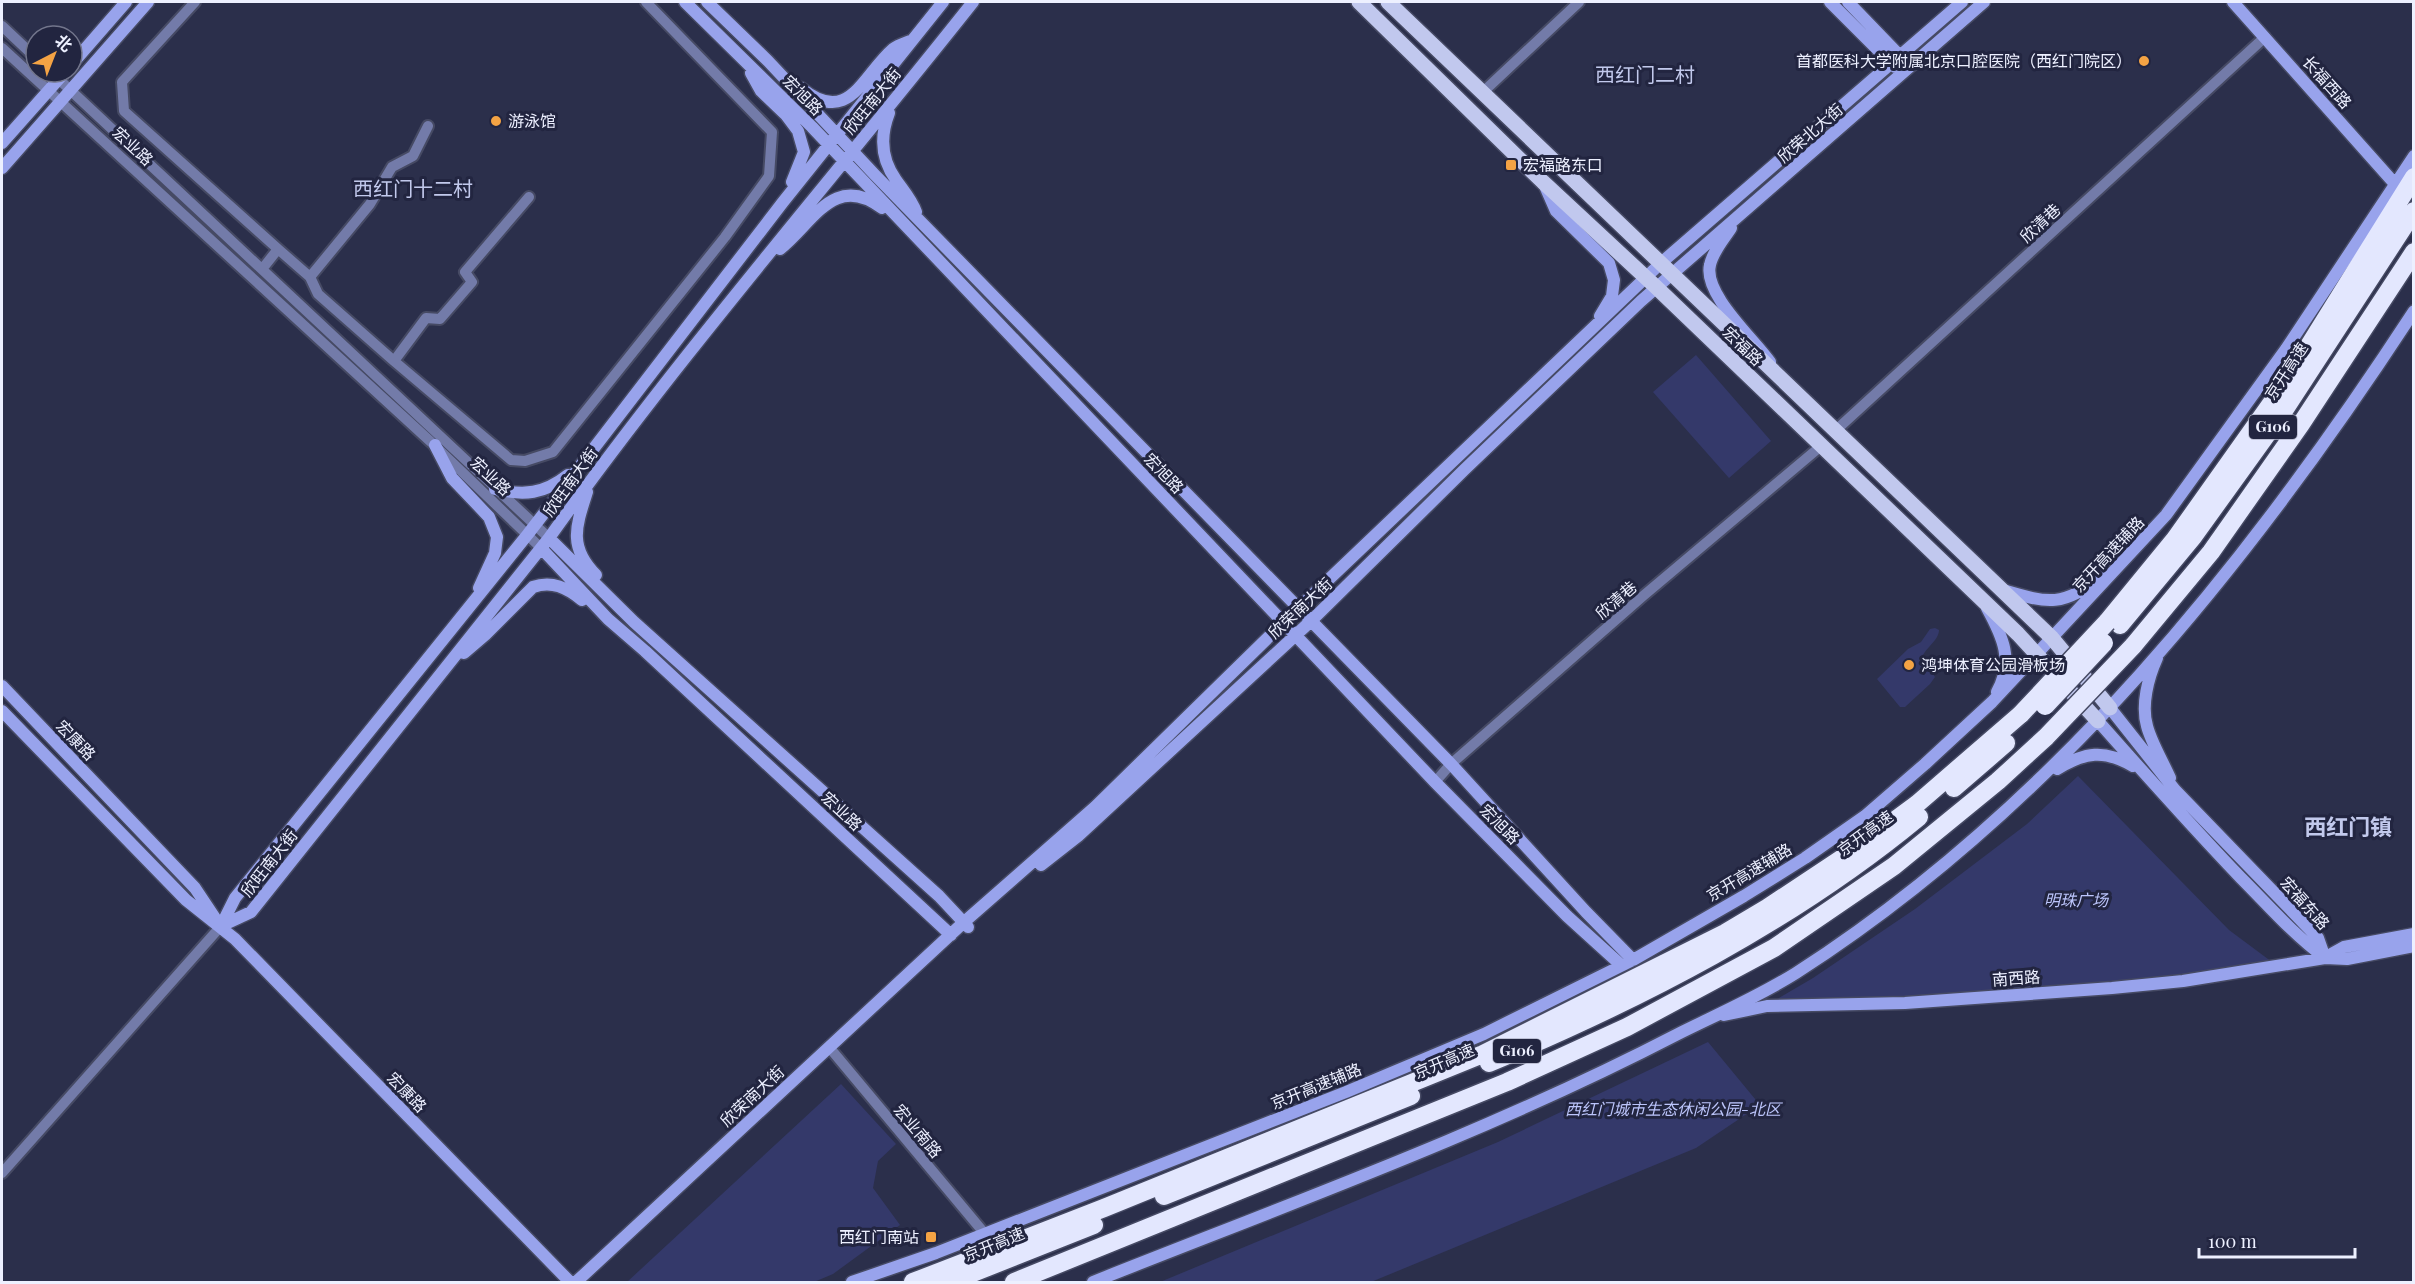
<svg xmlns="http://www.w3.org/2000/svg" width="2415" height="1284" viewBox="0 0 2415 1284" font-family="'Playfair Display','Noto Sans SC',serif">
<rect width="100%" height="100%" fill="#2b2f4b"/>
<!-- green -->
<path fill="#34396a" d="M1696,355L1771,441L1729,478L1653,392Z
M1935,628L1939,630C1939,642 1920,651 1923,660C1925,665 1932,672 1935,677L1930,684L1905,707H1900L1877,679L1908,649L1921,642L1930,629Z
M2078,776L2229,930L2272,962L2268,969L1919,999L1772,1002L1813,978L1915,909L2027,824Z
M1708,1042L1760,1105L1696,1148L1371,1282H1160L1498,1142Z
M841,1084L896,1144L878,1161L873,1188L900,1225L833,1274L814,1282H627Z"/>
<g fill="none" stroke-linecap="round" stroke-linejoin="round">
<!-- street casing -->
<g stroke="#464a64" stroke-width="14">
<path id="street" d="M195,2L122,82L124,111L278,249
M2,26L36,58
M2,48L431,442L541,548
M51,72L549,538
M1483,92L1579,2
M263,268L278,249L310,277L370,204L392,167L413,156L428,126
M310,277L318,294L394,361L426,318L440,319L472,282L465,272L529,197
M394,361L511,460L525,461L553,452L725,237L769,176L772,132L646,2
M1835,431L2265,37
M1435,782L1451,764L1643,596L1821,446
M829,1047L985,1234
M2,1173L221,926"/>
</g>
<!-- secondary casing -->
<g stroke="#464a64" stroke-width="15">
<path id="secondary" d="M685,2L812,127L1435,782L1567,916L1621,965
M707,2L768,61L875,175L1451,764L1586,912L1633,960
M943,2L783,202L528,534L235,898L221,926L251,912L549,538C681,353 832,180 973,2
M1830,2L1895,67
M1848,2L1899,55L1901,63
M2233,2L2395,184
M72,64L126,2
M751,73L761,91L786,115L798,131L804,152L792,182
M801,88C849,127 862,76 893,49C898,45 905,43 910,41
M889,113C880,136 881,159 896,180C903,190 912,200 916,212
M2,143L65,72
M2,168L148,2
M1545,186L1556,211L1609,263L1614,280L1612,296L1600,316
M1731,228C1724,239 1713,251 1710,265C1703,294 1754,339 1770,362
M780,249C813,223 834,172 882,208
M435,445L452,478L489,517L497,537L495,553L479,588
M495,489C524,496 544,494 568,475
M587,492C576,526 568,547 596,575
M549,538L634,622L939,896L968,927
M541,548L608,619L645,651L951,935
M2003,590C2050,604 2062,607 2102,576
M1987,608C2003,637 2014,661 1997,692
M464,653L485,635L533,587C552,580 567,588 582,600
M2157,658C2148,678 2141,705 2147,726C2151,742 2163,762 2170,778
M2,686L195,888L215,918
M2110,708L2175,790L2318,938L2325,958
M2,711L186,900L235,939L570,1282
M2098,721C2145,774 2192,827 2241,878C2268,905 2293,934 2324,957
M2057,769C2085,752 2104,749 2133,766
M1041,865L1078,836L1311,621L1464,470L1641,301L1984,2
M2326,957L2344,947L2414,934
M1724,1015L1767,1006L1905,1003L2112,988L2183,981L2325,958L2347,959L2414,946
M576,1282L963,923L1095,807L1284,622L1661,263L1962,2
M852,1282L936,1253L1346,1092L1484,1034L1633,960L1744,896L1805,858L1865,816L1925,764L1992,702L2166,515L2286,349L2414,156
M1093,1282C1289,1204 1489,1132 1676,1035C1716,1015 1758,997 1796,973C2053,808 2249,564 2414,311"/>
</g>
<!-- primary casing -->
<g stroke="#464a64" stroke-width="18">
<path id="primary" d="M1359,2L1543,182L1656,287L2018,634L2098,721
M1388,2L2052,638L2110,708"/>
</g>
<!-- highway casing -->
<g stroke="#464a64" stroke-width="21">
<path id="highway" d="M2107,622L2175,539L2285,384L2414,177
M2120,625L2193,537L2283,412L2414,211
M2133,646L2211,552L2301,424L2414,252
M1954,788L2006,743
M1489,1063C1641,999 1792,922 1919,817
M1164,1196L1411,1096
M913,1282L1104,1208L1483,1054L1725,933L1767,908L1856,849L1917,804L2021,714
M950,1282L1094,1225
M1014,1282L1507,1082L1627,1027L1774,948L1894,866L1998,781L2046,737"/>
</g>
<!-- street -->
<use href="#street" stroke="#737ba9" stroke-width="10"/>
<!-- secondary -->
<use href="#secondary" stroke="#98a3ec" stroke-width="12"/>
<!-- primary -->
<use href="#primary" stroke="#c1c8ee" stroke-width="15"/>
<!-- highway -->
<use href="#highway" stroke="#e3e7fe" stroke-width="18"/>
<!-- highway-bridge casing -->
<g stroke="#464a64" stroke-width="21" stroke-linecap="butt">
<path id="highway-bridge" d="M2045,706L2104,643
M2021,714L2107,622
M2046,737L2133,646"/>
</g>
<!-- highway-bridge -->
<use href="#highway-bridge" stroke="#e3e7fe" stroke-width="18"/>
</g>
<!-- markers -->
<g fill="#f4a344" stroke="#222540" stroke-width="2">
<circle cx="2144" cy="61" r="6"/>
<circle cx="496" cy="121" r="6"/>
<rect x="1505" y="159" width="12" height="12" rx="3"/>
<circle cx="1909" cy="665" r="6"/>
<rect x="925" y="1231" width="12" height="12" rx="3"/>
</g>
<g text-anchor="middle" stroke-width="6" stroke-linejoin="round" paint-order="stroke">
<!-- shield labels -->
<g fill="#222540" stroke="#b0b3c6" stroke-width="1.5">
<rect x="2249" y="415" width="48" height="24" rx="4.5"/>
<rect x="1493" y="1039" width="48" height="24" rx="4.5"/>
</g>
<g font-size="15" font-weight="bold" fill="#edf0ff">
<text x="2273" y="432">G106</text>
<text x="1517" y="1056">G106</text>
</g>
<!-- poi labels -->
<g font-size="16" fill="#edf0ff" stroke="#222540" text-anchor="start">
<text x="2132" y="67" text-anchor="end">首都医科大学附属北京口腔医院（西红门院区）</text>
<text x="508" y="127">游泳馆</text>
<text x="1523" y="171">宏福路东口</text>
<text x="1921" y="671">鸿坤体育公园滑板场</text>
<text x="919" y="1243" text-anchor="end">西红门南站</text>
</g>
<!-- street labels -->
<g font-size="16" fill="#edf0ff" stroke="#222540">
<text transform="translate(2327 82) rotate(48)" y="6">长福西路</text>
<text transform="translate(803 95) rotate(45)" y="6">宏旭路</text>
<text transform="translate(872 101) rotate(-51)" y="6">欣旺南大街</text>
<text transform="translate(1810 133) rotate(-41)" y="6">欣荣北大街</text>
<text transform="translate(133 146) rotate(43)" y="6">宏业路</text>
<text transform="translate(2040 223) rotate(-43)" y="6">欣清巷</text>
<text transform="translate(1743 346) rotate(44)" y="6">宏福路</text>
<text transform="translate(2286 371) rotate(-57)" y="6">京开高速</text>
<text transform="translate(1164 473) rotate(46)" y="6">宏旭路</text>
<text transform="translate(491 476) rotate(43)" y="6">宏业路</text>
<text transform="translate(570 482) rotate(-54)" y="6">欣旺南大街</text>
<text transform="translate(2108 554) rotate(-47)" y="6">京开高速辅路</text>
<text transform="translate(1616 600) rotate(-41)" y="6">欣清巷</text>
<text transform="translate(1300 608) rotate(-43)" y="6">欣荣南大街</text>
<text transform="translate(76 740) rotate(46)" y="6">宏康路</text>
<text transform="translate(842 811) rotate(43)" y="6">宏业路</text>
<text transform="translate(1500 824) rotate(45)" y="6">宏旭路</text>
<text transform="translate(1865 833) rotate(-36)" y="6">京开高速</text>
<text transform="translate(269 863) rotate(-52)" y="6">欣旺南大街</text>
<text transform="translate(1749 872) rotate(-31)" y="6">京开高速辅路</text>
<text transform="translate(2305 903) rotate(48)" y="6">宏福东路</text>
<text transform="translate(2016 978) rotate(-4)" y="6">南西路</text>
<text transform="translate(1444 1061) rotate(-23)" y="6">京开高速</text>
<text transform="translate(1316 1086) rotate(-22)" y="6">京开高速辅路</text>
<text transform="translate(407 1092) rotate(46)" y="6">宏康路</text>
<text transform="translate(752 1096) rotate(-43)" y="6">欣荣南大街</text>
<text transform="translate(918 1131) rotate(50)" y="6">宏业南路</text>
<text transform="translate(994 1244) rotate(-22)" y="6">京开高速</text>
</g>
<!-- park labels -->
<g font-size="16" font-style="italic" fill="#bcc5fb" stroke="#222540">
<text x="2076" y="906">明珠广场</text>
<text x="1673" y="1115">西红门城市生态休闲公园-北区</text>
</g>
<!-- quarter labels -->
<g font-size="20" fill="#c2c9ec" stroke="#222540">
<text x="1645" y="82">西红门二村</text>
<text x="413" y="196">西红门十二村</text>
</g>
<!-- district labels -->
<g font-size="22" font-weight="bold" fill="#c2c9ec" stroke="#222540">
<text x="2348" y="835">西红门镇</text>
</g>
</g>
<!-- border -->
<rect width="2415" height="1284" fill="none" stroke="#edf0ff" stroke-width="6"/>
<!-- north arrow -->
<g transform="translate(54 54) rotate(42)"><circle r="28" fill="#222540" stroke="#73768c" stroke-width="1.5"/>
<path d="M0-4.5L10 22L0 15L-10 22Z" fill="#f4a344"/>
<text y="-9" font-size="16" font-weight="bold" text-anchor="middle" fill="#edf0ff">北</text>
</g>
<!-- scale -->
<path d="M2199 1248v9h156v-9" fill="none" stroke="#edf0ff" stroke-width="3"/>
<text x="2208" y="1248" font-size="18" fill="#edf0ff" stroke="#222540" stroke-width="4.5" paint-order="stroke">100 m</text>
</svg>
